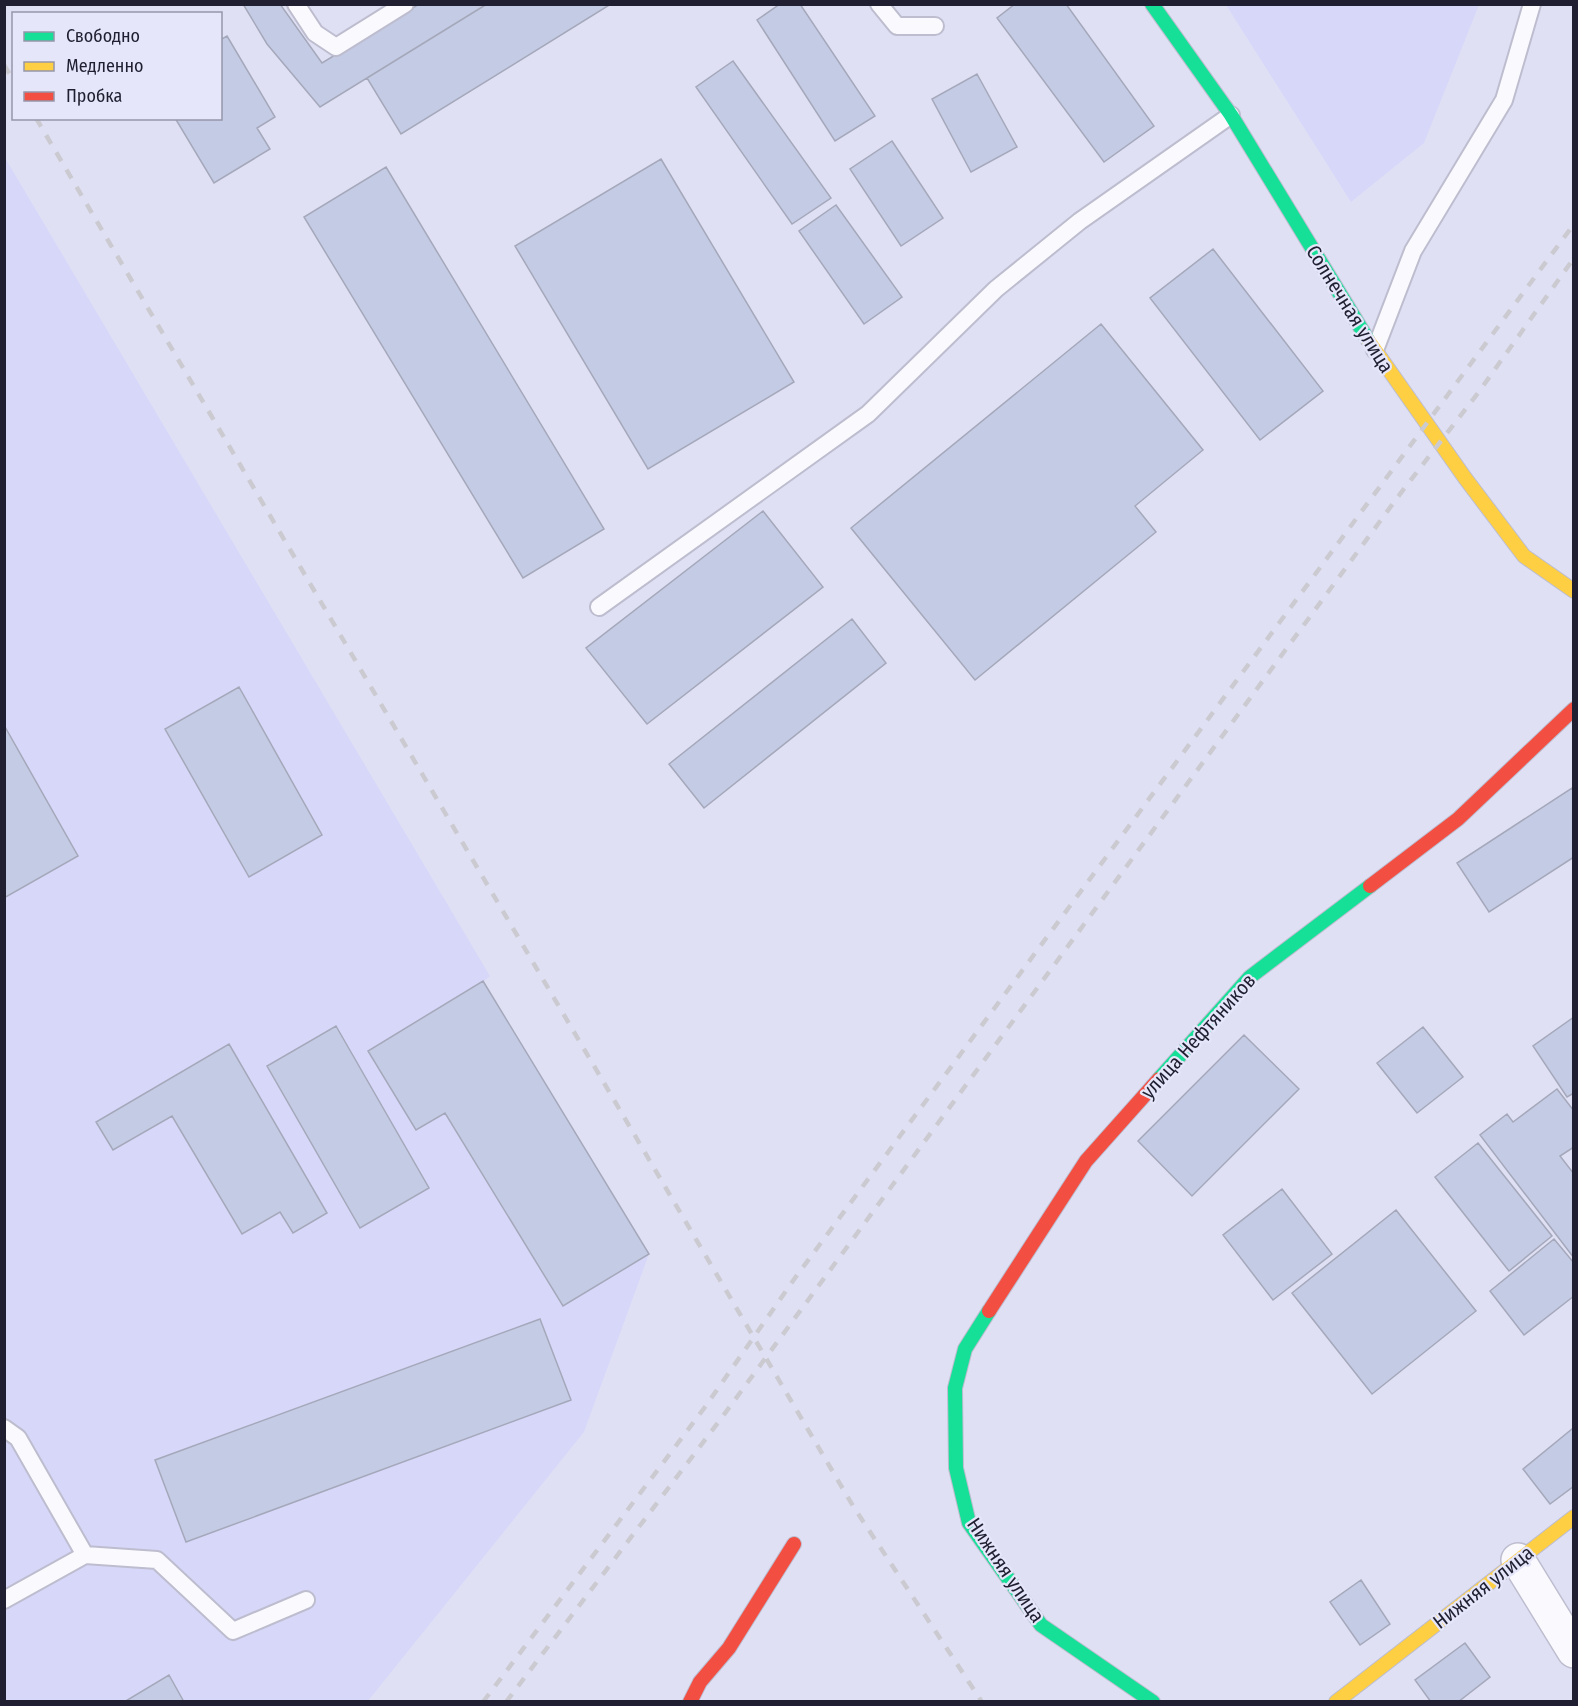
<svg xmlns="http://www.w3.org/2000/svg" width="1578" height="1706" viewBox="0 0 1578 1706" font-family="'Fira Sans Condensed',sans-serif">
<rect width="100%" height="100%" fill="#e0e0f5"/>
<!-- built -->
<path fill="#d7d7f9" d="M1226,5H1479L1424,143L1351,202Z
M4,156L490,976L483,982L649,1254L584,1432L368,1701H5Z"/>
<!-- building -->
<path fill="#c4cbe4" stroke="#a5a8ba" stroke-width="1.5" d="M243,4H280L322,63L419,4H487L320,107L267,44Z
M487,4H611L401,134L367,78Z
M780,4H800L875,116L835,141L757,20Z
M1015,4H1066L1154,126L1104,162L997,18Z
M227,36L275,117L257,128L270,149L214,183L175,118H220V40Z
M733,61L831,198L792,224L696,87Z
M977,74L1017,147L971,172L932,99Z
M892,141L943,218L901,246L850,169Z
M661,159L794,382L648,469L515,246Z
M386,167L604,529L523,578L304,217Z
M836,205L902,297L864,324L799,231Z
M1213,249L1323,391L1260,440L1150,298Z
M1101,324L1203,450L1135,506L1156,532L975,680L851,528Z
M763,511L823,587L647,724L586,648Z
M852,619L886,663L704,808L669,764Z
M239,687L322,835L249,877L165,729Z
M4,725L78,856L4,898Z
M1572,788L1574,791V857L1489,912L1457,863Z
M483,981L649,1254L563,1306L445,1113L416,1130L368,1051Z
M1574,1017V1093L1567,1097L1533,1046Z
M336,1026L429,1188L360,1228L267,1066Z
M1423,1027L1463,1077L1417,1113L1377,1063Z
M1244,1035L1299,1089L1192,1196L1138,1141Z
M229,1044L327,1213L293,1233L280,1212L242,1234L172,1116L113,1150L96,1122Z
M1557,1089L1574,1111V1147L1560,1156L1574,1174V1258L1480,1135L1507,1114L1513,1122Z
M1478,1143L1552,1236L1509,1271L1435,1177Z
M1282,1189L1332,1254L1273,1300L1223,1235Z
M1396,1210L1476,1311L1372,1394L1292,1293Z
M1554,1239L1574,1263V1296L1524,1335L1490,1291Z
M540,1319L571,1400L186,1542L155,1460Z
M1572,1429L1574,1431V1486L1550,1504L1523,1469Z
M1361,1580L1390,1624L1360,1645L1330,1602Z
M1465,1643L1490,1677L1458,1702H1431L1415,1680Z
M169,1675L184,1702H124Z"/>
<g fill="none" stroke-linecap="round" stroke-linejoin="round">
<!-- lane casing -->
<g stroke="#bdbdcf" stroke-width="20">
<path id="lane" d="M296,4L315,33L336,47L405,4
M879,4L897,26H935
M1375,350L1413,251L1504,100L1532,4
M599,607L868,414L996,289L1080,221L1231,115
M4,1428L18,1438L85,1555
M4,1600L85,1555L157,1560L233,1631L306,1600"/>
</g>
<!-- street casing -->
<g stroke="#bdbdcf" stroke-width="36">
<path id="street" d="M1518,1560L1574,1651"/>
</g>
<!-- fast casing -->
<g stroke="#bdbdcf" stroke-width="16">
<path id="fast" d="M1152,4L1231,115L1368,340
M1159,1079L1250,977L1370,886
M989,1311L965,1349L955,1388L956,1468L969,1523L1041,1625L1153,1702"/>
</g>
<!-- slow casing -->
<g stroke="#bdbdcf" stroke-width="16">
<path id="slow" d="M1368,340L1465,478L1524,556L1574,591
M1336,1702L1574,1517"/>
</g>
<!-- jam casing -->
<g stroke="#bdbdcf" stroke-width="16">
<path id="jam" d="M1370,886L1458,819L1574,709
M989,1311L1086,1161L1159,1079
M690,1702L700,1682L729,1648L794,1544"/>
</g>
<!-- lane -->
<use href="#lane" stroke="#fafafe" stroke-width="16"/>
<!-- street -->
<use href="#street" stroke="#fafafe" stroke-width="33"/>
<!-- fast -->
<use href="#fast" stroke="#16e098" stroke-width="14"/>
<!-- slow -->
<use href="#slow" stroke="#ffcf43" stroke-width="14"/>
<!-- jam -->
<use href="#jam" stroke="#f24e42" stroke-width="14"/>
<!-- rail -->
<path stroke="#cacad0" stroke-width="4.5" stroke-dasharray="10 10" stroke-linecap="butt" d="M4,65L14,81
M36,118L853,1506L982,1702
M483,1702L705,1407L795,1278L1574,224
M506,1702L720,1420L1400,494L1478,393L1574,258"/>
</g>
<g text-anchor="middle" stroke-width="4.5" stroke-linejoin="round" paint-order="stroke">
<!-- street labels -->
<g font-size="20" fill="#1f1f31" stroke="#e6e6fa">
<text transform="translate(1350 309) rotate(58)" y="7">Солнечная улица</text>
<text transform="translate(1198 1036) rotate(-48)" y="7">улица Нефтяников</text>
<text transform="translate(1006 1570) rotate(56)" y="7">Нижняя улица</text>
<text transform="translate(1483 1587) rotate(-38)" y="7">Нижняя улица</text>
</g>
</g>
<!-- border -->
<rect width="1578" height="1706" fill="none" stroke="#1f1f31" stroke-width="12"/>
<!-- legend -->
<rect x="12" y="12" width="210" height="108" fill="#e6e6fa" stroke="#9696aa" stroke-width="1.5"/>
<rect x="24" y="32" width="30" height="9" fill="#16e098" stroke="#9696aa" stroke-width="1.5"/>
<text x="66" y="42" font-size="18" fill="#1f1f31">Свободно</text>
<rect x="24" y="62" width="30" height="9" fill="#ffcf43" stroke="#9696aa" stroke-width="1.5"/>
<text x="66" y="72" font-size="18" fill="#1f1f31">Медленно</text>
<rect x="24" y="92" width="30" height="9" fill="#f24e42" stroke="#9696aa" stroke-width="1.5"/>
<text x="66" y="102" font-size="18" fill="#1f1f31">Пробка</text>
</svg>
